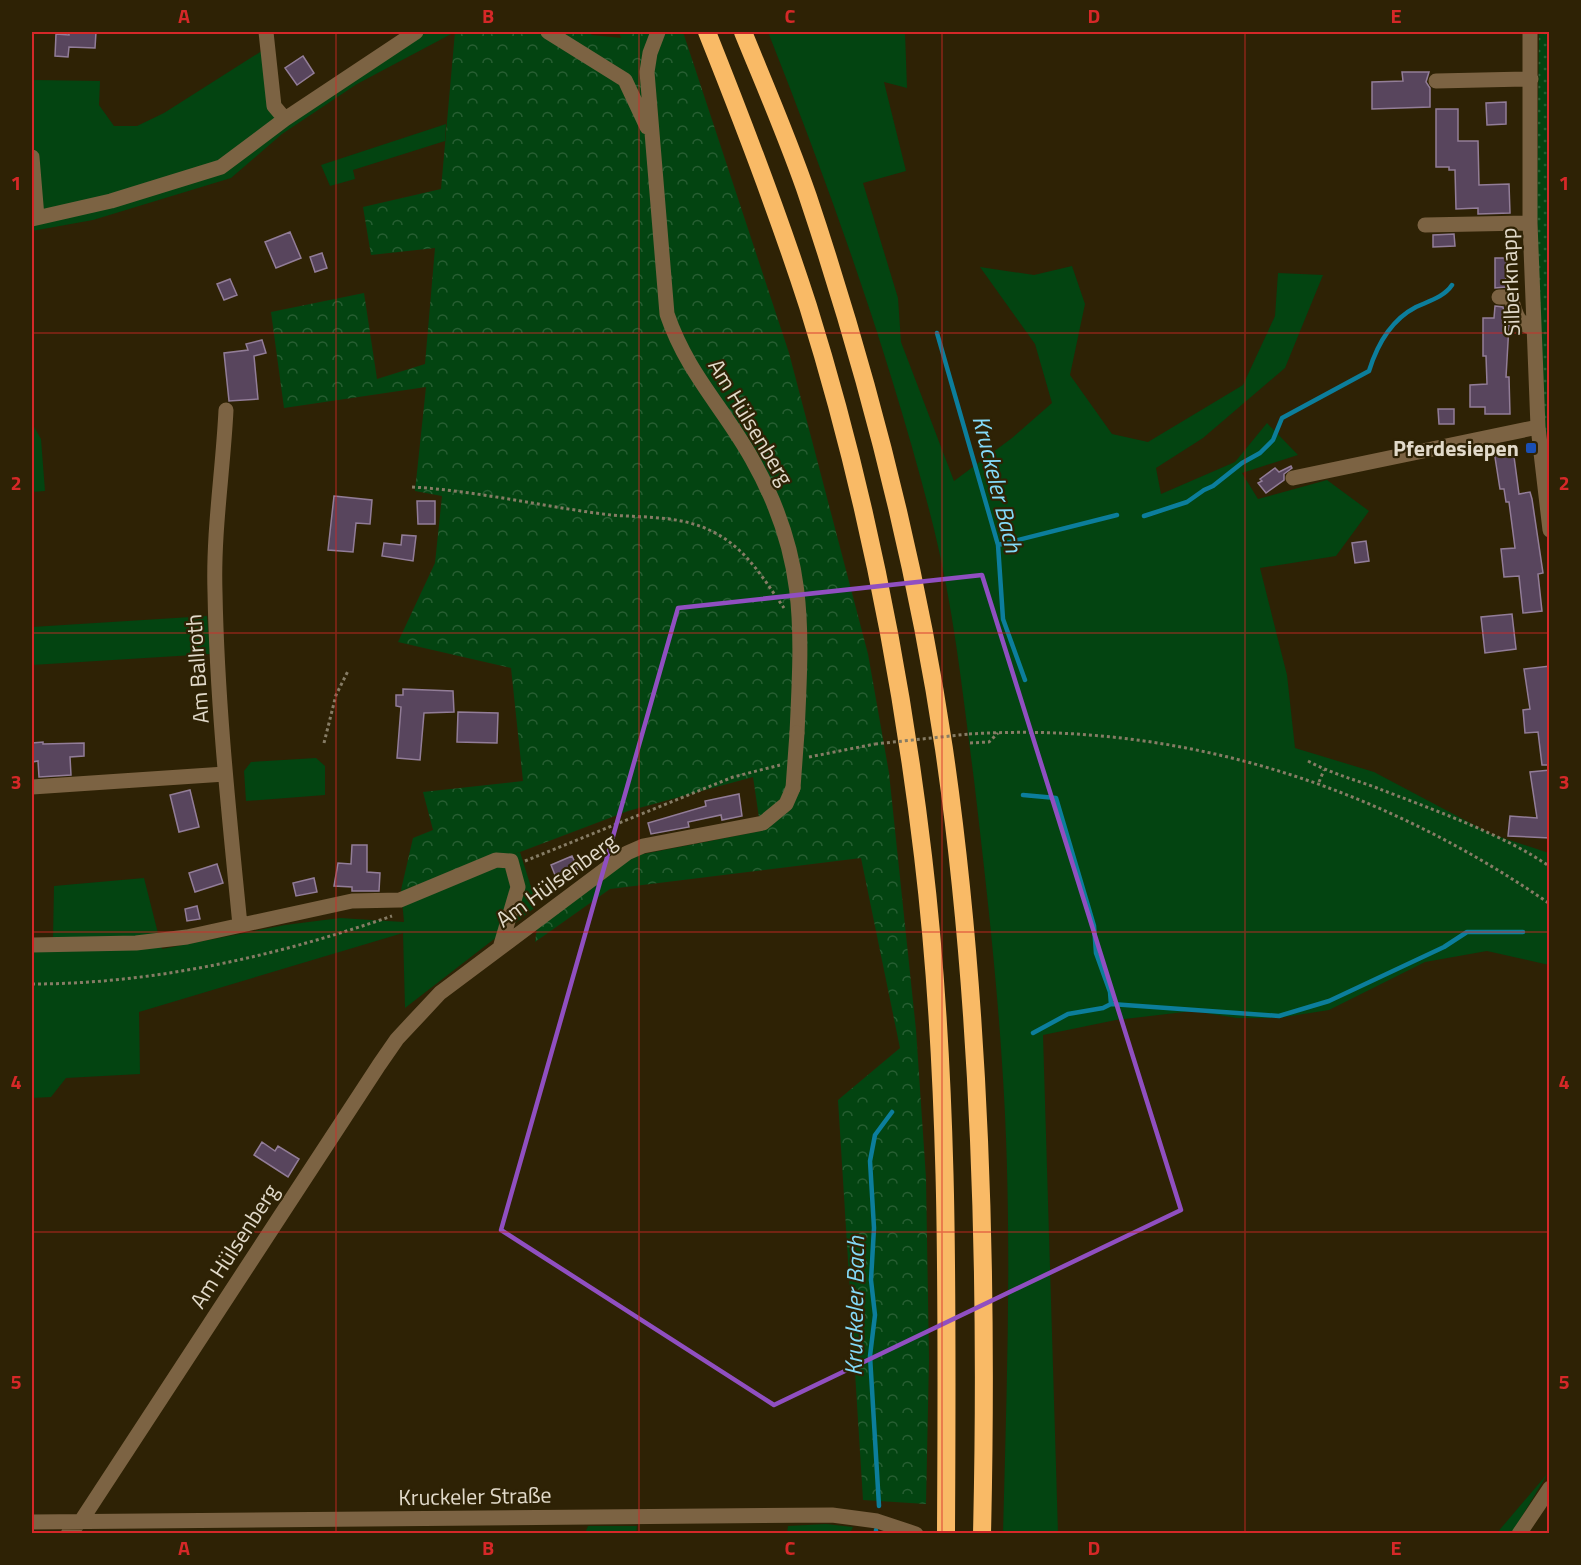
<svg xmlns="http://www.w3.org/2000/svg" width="1581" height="1565" viewBox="0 0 1581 1565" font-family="'Titillium Web',sans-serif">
<defs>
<pattern id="forest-crowns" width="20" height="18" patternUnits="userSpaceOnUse" patternTransform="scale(1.5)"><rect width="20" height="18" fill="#034411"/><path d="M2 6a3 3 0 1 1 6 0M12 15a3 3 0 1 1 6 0" fill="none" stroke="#275e32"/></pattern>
<pattern id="park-dots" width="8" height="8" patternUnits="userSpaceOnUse" patternTransform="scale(1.5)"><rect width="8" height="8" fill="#034411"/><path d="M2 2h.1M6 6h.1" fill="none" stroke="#275e32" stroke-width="1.8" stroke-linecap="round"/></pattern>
</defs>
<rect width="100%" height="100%" fill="#2e2205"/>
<!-- grass -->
<path fill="#034411" d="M422,32H455L357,84L282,134L231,178L93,220L32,231V110L34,80L100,81L99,105L114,126H137L164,113L268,47L285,119Z
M768,32H905L907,88L884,82L906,171L863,183L898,298L901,342L954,481L1012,438L1052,403L1035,344L980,267L1034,275L1072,266L1085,304L1070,375L1112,434L1148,442L1243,385L1275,316L1278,273L1323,275L1285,368L1203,438L1156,468L1161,494L1235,462L1267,423L1298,455L1242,473L1258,499L1327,480L1369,511L1336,556L1260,568L1287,675L1295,748L1374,772L1491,834L1549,853V965L1487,951L1425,962L1329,1010L1278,1018H1237L1193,1011L1116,1020L1043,1035L1058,1533H1003C1007,1377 1013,1220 1002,1063C996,969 985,874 974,780C963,696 954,610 934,529C891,359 832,194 768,32Z
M446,124L445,141L353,170L355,179L330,186L321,165Z
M32,423L41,439L45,491L32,492Z
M207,616L210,654L32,665V627Z
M316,758L325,766V795L246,801L244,771L251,762Z
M520,852L537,906L405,1008L403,933L139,1012L140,1074L66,1078L51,1097L32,1098V938H53L54,886L144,878L162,949L285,925L340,918L404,922L401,890Z
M1548,1473L1512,1533L1496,1534Z
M826,1524L853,1527L850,1533H787L788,1526Z
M588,1526H637L636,1533H585Z"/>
<!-- forest -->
<path fill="url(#forest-crowns)" d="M455,32H588L592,35L621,38L619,32H683L789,353L868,654L889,773L916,1030L926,1178L929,1359L926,1504L863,1500L838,1100L900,1048L861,858L610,889L535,942L537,928L628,857L761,831L753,777L628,811L520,852L401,890L413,838L433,830L423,792L523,781L511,668L398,642L435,563L442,496L415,491L426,387L284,408L271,312L364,293L377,379L425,364L435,248L371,255L363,207L441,189Z"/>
<!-- park -->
<path fill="url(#park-dots)" d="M1539,32H1550V433L1543,434L1537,211Z"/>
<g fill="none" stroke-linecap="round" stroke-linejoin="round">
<!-- stream -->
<path stroke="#0c7e9c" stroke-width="4.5" d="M937,333L998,545L1003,619L1025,680
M1144,516L1187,502L1204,490L1213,486L1242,463L1260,453L1273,440L1282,418L1369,371C1377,345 1391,320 1416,307C1429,301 1444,297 1452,285
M998,545L1117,515
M1023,795L1056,798L1094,926L1096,953L1110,992L1111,1004L1103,1008L1068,1014L1033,1033
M1111,1004L1279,1016L1329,1001L1444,947L1467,932H1523
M879,1506L870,1356L875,1315L871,1280L874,1228L870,1161L875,1135L892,1112
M876,1534V1530"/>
</g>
<!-- building -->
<path fill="#58455d" stroke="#927d98" stroke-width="1.5" d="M69,32H96L95,48L69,47L68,57L55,56L56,34L69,35Z
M303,56L314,73L297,85L285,68Z
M1402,72H1429L1426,82L1430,88V107L1372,109V82L1403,81Z
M1506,102V124L1487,125L1486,103Z
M1436,109H1458V141H1478L1479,185L1509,184L1510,213L1478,214V208L1456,209L1455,170H1449V167H1436Z
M290,232L301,258L276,268L265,242Z
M1454,234L1455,246L1433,247V235Z
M322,253L327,268L315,272L310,257Z
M1495,258H1506V287L1495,288Z
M230,279L237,295L224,300L217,284Z
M1495,306L1503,307L1506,325H1509L1506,377H1509L1510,414H1485V407H1470V385L1487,384L1486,356H1483V318H1494Z
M262,340L266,353L254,356L258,399L229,401L224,353L248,350L246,344Z
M1438,409H1454V424H1439Z
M1513,449L1519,494L1530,492L1532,499L1543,573L1538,574L1542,611L1523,613L1519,576L1504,577L1501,549L1515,548L1509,502H1506L1504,489H1500L1494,451Z
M1291,466L1292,468L1284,474V480L1266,493L1258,483L1262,481L1260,479L1275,468L1279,472Z
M334,496L372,500L370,524L356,523L353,552L328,550Z
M417,501H435V524H418Z
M402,535L416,536L413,561L382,556L384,543L401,545Z
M1366,541L1369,561L1355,563L1352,543Z
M1512,614L1516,649L1485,653L1481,617Z
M1550,666V765H1542L1538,732L1525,733L1523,710L1530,709L1524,669Z
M403,689L453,691L454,712L424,713L420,760L397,758L401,707L396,706V695H403Z
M458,712L498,713L497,743L457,742Z
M43,742V744L84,743V756L70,757L71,775L39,777L38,761L32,762V743Z
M1550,770V838L1508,836L1510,816L1537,818L1530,772Z
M190,790L199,827L179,832L170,795Z
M739,794L742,816L722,820L721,815L688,822L689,827L651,834L648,823L706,806L705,801Z
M352,845H367V872L380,873L379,891H352V887L334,886L338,863L351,864Z
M572,856L578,869L557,880L551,865Z
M217,864L223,883L195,892L189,873Z
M314,878L317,892L296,896L293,883Z
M197,906L200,919L187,921L185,909Z
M262,1142L275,1151L278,1146L299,1159L288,1177L254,1155Z"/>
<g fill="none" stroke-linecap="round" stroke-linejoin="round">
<!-- path -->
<path stroke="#867c65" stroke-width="3" stroke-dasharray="3 3" stroke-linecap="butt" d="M412,487C479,491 544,507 611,515C647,518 684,515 717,534C747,550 765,581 784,608
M969,734C1179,721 1378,785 1550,904
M324,743L336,695L348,671
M970,743L989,742L998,733
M809,757L875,744
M1308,761C1330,773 1353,779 1377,788C1426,807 1508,836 1550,867
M1319,782L1324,770
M525,861L733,777L780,765
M32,984C154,984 277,956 392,916"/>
<!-- minor -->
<path stroke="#7c6343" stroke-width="15" d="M266,32L274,106L285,119
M548,32L625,80L647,127
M658,32L650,53L647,72L667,314C687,373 723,407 752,459C807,556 802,627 797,733
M1530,32V223L1538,427L1550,530
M1436,81L1531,79
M32,157L37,217
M32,219L111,201L221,167L285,119L416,32
M1425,225L1530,223
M1499,297H1511C1515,312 1517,325 1534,328
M226,410C223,471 213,532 215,592C217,703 229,814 240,925
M1293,478L1538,427
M32,787L225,774
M32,945L136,943L187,937L352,901L400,900L496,860L511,861L518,887L500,948
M32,1522L832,1515L877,1521L916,1534
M68,1534L81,1521L379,1065L397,1039L440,993L627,853L643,846L763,823L786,804L793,788
M1519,1534L1550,1488"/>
<!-- highway -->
<path stroke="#f9ba66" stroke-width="18" d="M707,32C743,122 778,213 808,306C864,485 901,671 923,856C950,1081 947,1308 946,1534
M743,32C765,86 789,141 808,197C868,376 916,562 944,749C981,1004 988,1276 982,1534"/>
<!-- path-bridge -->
<path stroke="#867c65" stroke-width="3" stroke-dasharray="3 3" stroke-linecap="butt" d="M875,744L969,734"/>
<!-- minor-bridge -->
<path stroke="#7c6343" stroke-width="15" d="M793,788L797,733"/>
</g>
<!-- marked area -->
<path fill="none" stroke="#904fc1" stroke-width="4.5" stroke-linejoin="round" d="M982,575L1181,1210L774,1405L501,1230L678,608Z"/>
<!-- grid -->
<path fill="none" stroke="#d62828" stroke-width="1.5" stroke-opacity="0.55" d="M336,32V1534M639,32V1534M942,32V1534M1245,32V1534M32,333H1550M32,633H1550M32,932H1550M32,1232H1550"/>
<!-- markers -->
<rect fill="#1a4fb4" stroke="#2e2205" stroke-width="2" x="1525" y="442" width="12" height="12" rx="3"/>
<g text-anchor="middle" stroke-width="4.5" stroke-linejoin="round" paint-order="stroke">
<!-- street labels -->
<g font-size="22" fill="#e2daca" stroke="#2e2205">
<text transform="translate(1510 282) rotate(-92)" y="8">Silberknapp</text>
<text transform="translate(751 422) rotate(59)" y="8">Am Hülsenberg</text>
<text transform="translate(197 669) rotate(-94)" y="8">Am Ballroth</text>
<text transform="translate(556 880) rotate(-36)" y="8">Am Hülsenberg</text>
<text transform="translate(234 1246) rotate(-57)" y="8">Am Hülsenberg</text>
<text transform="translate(475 1496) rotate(-1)" y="8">Kruckeler Straße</text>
</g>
<!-- poi labels -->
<g font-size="22" font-weight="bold" fill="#e2daca" stroke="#2e2205" text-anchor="end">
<text x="1519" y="456">Pferdesiepen</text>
</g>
<!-- water labels -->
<g font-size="24" font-style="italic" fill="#84daf8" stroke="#2e2205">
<text transform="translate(997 484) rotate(76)" y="8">Kruckeler Bach</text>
<text transform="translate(855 1306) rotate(-89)" y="8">Kruckeler Bach</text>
</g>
</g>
<!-- border -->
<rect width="1581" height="1565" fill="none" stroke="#2e2205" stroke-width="66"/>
<rect x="33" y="33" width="1515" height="1499" fill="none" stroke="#d62828" stroke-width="2"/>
<g font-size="20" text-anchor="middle" font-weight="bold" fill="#d62828">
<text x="184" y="23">A</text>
<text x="488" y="23">B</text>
<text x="790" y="23">C</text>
<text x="1094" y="23">D</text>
<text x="1396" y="23">E</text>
<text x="16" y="190">1</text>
<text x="1564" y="190">1</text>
<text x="16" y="490">2</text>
<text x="1564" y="490">2</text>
<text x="16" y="789">3</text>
<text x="1564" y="789">3</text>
<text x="16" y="1089">4</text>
<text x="1564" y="1089">4</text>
<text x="16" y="1389">5</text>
<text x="1564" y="1389">5</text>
<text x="184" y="1555">A</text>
<text x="488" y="1555">B</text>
<text x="790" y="1555">C</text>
<text x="1094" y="1555">D</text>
<text x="1396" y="1555">E</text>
</g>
</svg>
